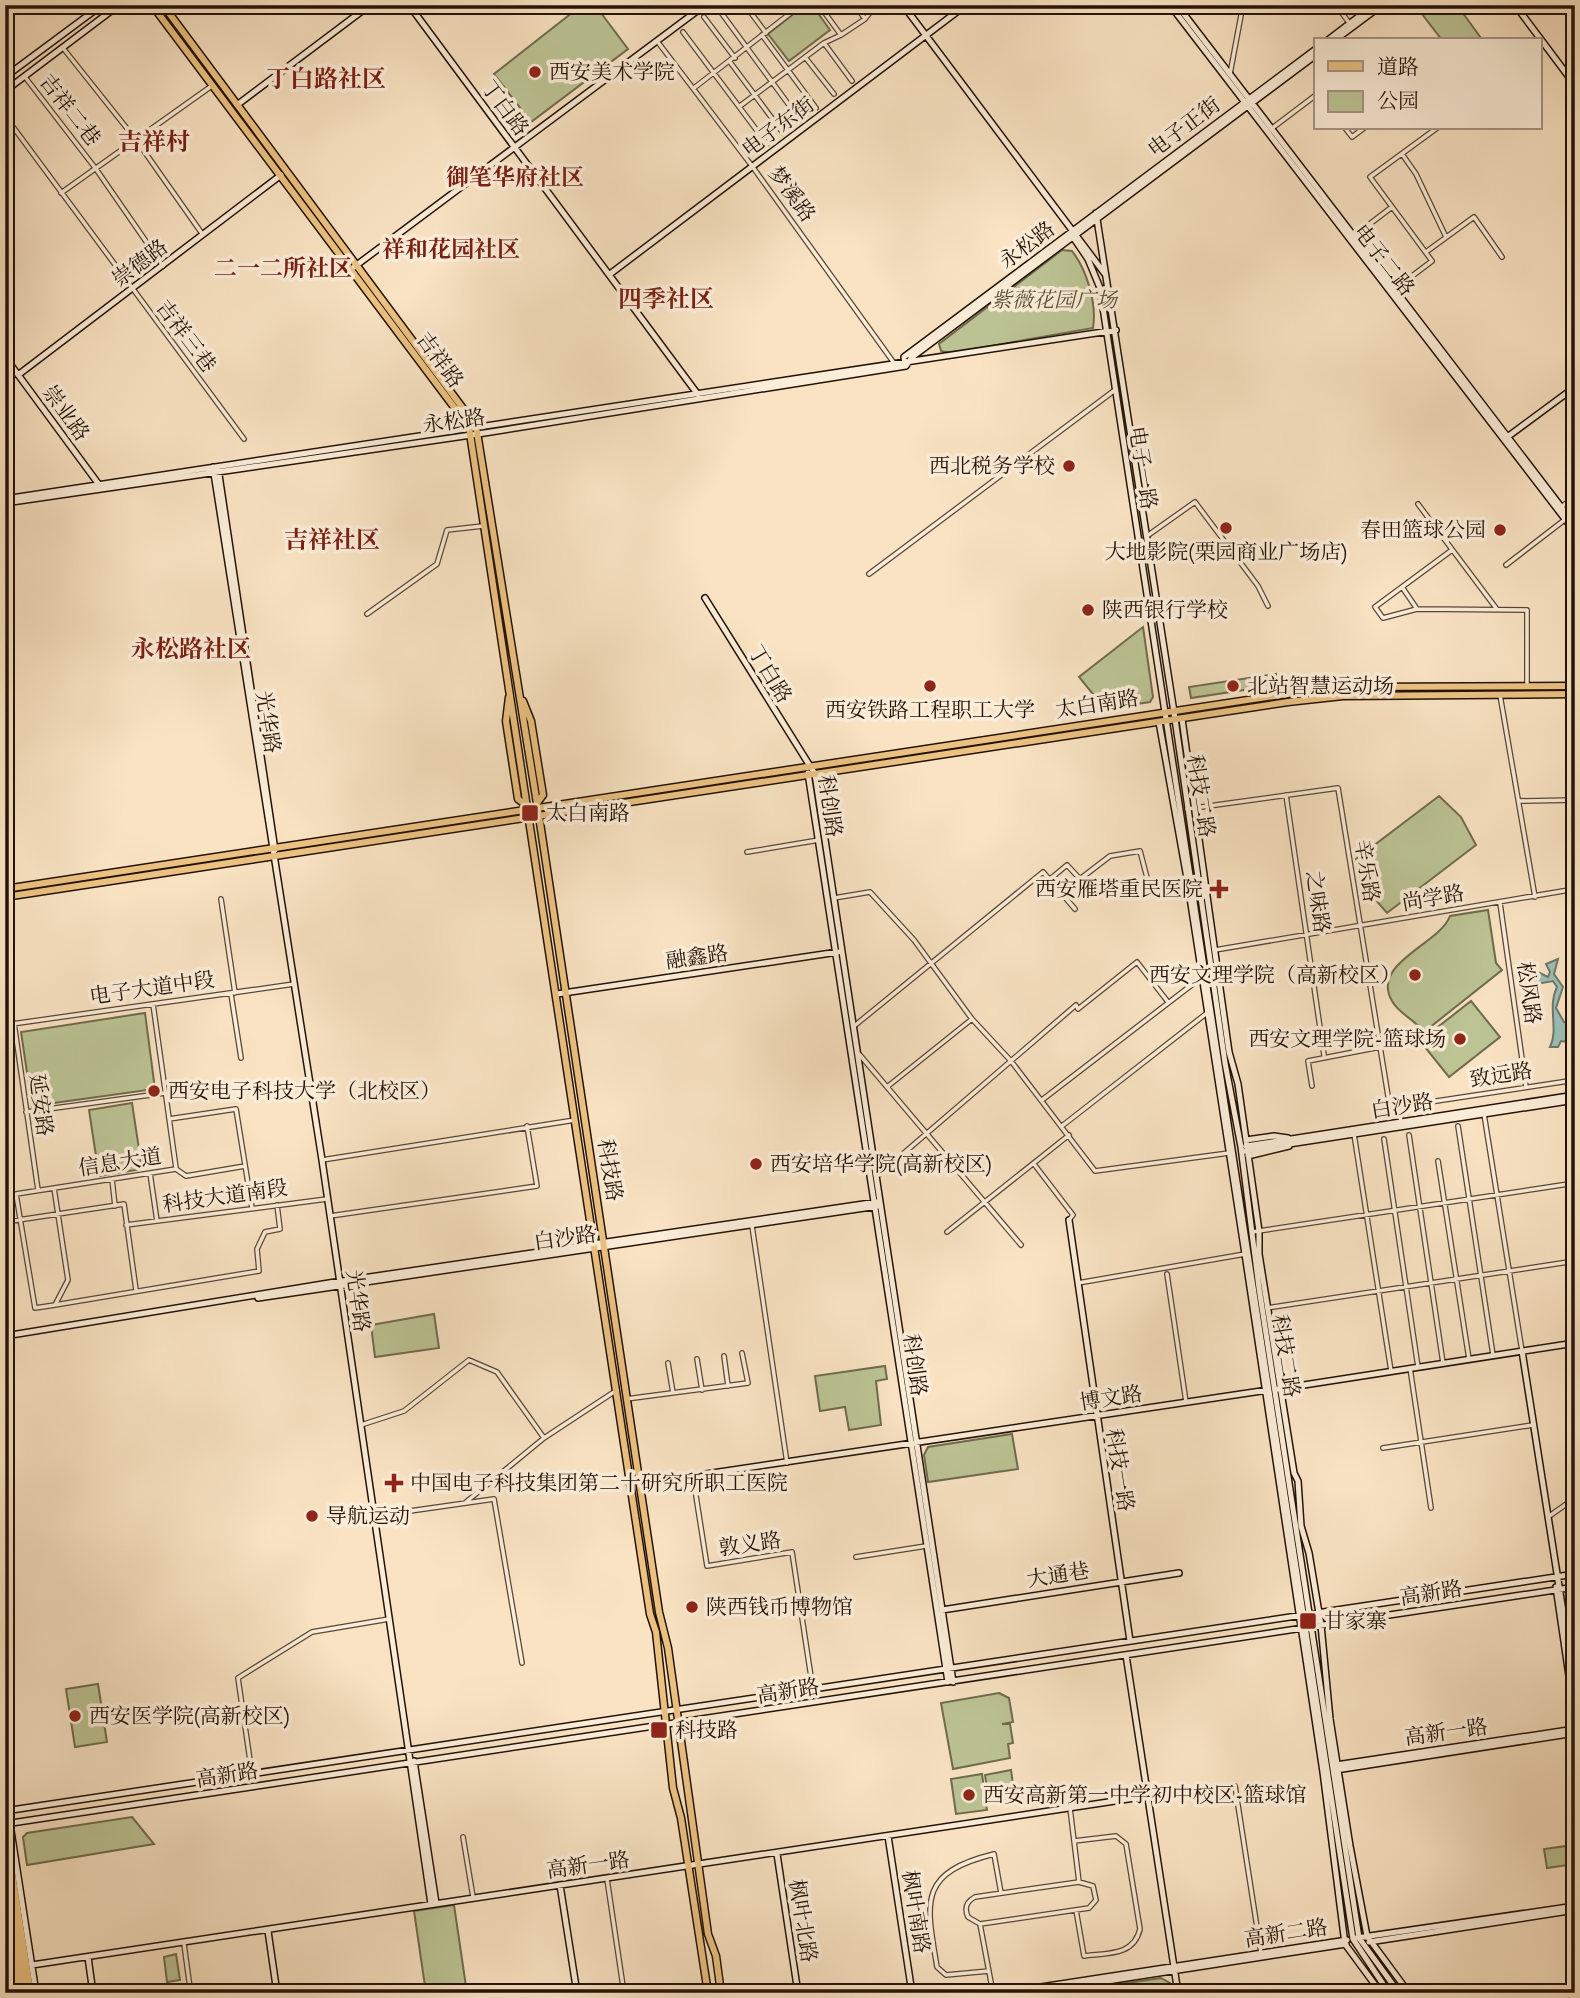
<svg xmlns="http://www.w3.org/2000/svg" width="1580" height="1998" viewBox="0 0 1580 1998" font-family="'IM FELL Great Primer','Noto Serif SC',serif">
<rect width="100%" height="100%" fill="#f9e3c3"/>
<filter id="stains"><feTurbulence type="fractalNoise" baseFrequency=".00286" numOctaves="4"/><feColorMatrix values="0 0 0 0 .2 0 0 0 0 .09 0 0 0 0 .02 0 0 0 .5 -.17"/></filter>
<radialGradient id="worn" r=".72"><stop offset=".6" stop-color="#630" stop-opacity="0"/><stop offset="1" stop-color="#630" stop-opacity=".3"/></radialGradient>
<!-- green -->
<path fill="#bcc495" stroke="#706b4e" stroke-width="2" d="M582,5H595L628,49L531,122L494,74Z
M805,5H812L830,30L789,61L768,34Z
M1415,5H1457L1481,38L1442,40Z
M1062,250L1072,251C1087,270 1097,304 1093,328L951,353L941,351L939,344Z
M1143,627L1153,697L1150,702L1105,709L1079,677Z
M1276,674L1277,685L1191,698L1189,687Z
M1439,796L1461,817L1476,845L1387,913L1362,884L1356,859Z
M1488,910L1496,963L1502,970L1424,1032C1413,1018 1399,1014 1392,1001C1370,963 1440,944 1450,916Z
M1471,1001L1500,1037L1449,1077L1420,1041Z
M145,1013L155,1089L32,1106L21,1032Z
M132,1103L142,1169L99,1176L89,1110Z
M434,1314L439,1348L375,1357L371,1325Z
M885,1366L887,1379L876,1381L881,1425L849,1430L845,1407L820,1411L815,1376Z
M1012,1434L1018,1469L928,1482L924,1455L928,1447Z
M98,1684L107,1742L75,1747L66,1689Z
M999,1693L1009,1698L1013,1722L1002,1724H1010L1013,1743L1008,1744L1010,1758L953,1769L941,1703Z
M1011,1770L1015,1799L989,1802L985,1775Z
M982,1774L987,1810L956,1814L951,1779Z
M132,1817L154,1844L27,1865L23,1837L27,1833Z
M1566,1846L1568,1865L1547,1868L1544,1849Z
M454,1905L467,1993H426L414,1911Z
M176,1954L180,1980L167,1982L164,1957Z
M1161,1978L1170,1983L1171,1993H1058Z"/>
<!-- water -->
<path fill="#9ebeb5" stroke="#6d796f" stroke-width="2" d="M1558,959L1554,974L1563,987L1556,1008L1564,1022L1575,1025V1052L1568,1042L1561,1041L1558,1047H1550C1559,1029 1547,1007 1557,987L1553,981L1531,985L1526,982L1534,970L1548,977L1550,972L1546,964Z"/>
<g fill="none" stroke-linecap="round" stroke-linejoin="round">
<!-- street casing -->
<g stroke="#584636" stroke-width="6">
<path id="street" d="M745,5L766,33
M819,5L841,35L865,19L876,5
M855,5L865,19
M1336,5L1350,24
M717,7L800,120
M704,17L735,58
M683,32L767,144
M762,35L816,108
M657,41L752,166L894,363
M824,43L852,81
M63,48L137,141L203,235
M805,57L834,94
M730,62L783,133
M1230,74L1242,10
M25,77L96,169L163,266
M694,88L801,5
M740,106L824,43L841,35
M5,116L244,439
M1345,128L1352,137L1364,128
M1271,129L1316,95
M1402,154L1416,174L1446,237
M61,193L213,85
M1354,236L1392,207
M1426,252L1474,217L1502,257
M1395,289L1432,261L1370,177L1437,128
M1418,504L1496,608
M1561,507L1575,497
M1147,536L1195,502L1258,586L1268,606
M1506,565L1567,518
M869,574L1115,390
M1402,587L1417,609L1527,610V686
M1417,609L1383,618L1375,607L1452,550
M367,614L437,564L447,530L483,526
M1500,695L1535,897
M1286,795L1324,1055
M1519,801L1575,800
M1187,809L1338,788L1390,1108L1575,1080
M747,852L819,840
M1049,880L1067,865L1080,879L1110,856L1140,851L1150,889
M834,898L870,892L914,940L972,1019L1011,1061L1095,1171L1229,1153
M221,899L235,993
M1500,903L1526,1087
M1215,950L1575,889
M231,994L241,1058
M153,1004L176,1168
M14,1023L38,1190
M5,1025L294,984
M853,1027L1043,872L1075,909
M859,1054L1021,1245
M1312,1086L1308,1061L1380,1047
M887,1087L972,1019
M1042,1100L1202,977
M1399,1107L1401,1122
M26,1112L165,1093
M1484,1114L1522,1351
M169,1119L236,1109L252,1208
M1062,1126L1207,1013
M1458,1126L1493,1355
M1354,1134L1391,1371
M1409,1135L1443,1363
M1384,1139L1418,1367
M322,1160L575,1120
M1438,1161L1469,1359
M1034,1164L1073,1215L1069,1220
M150,1173L157,1221
M876,1177L1076,1005L1078,1009L1137,962L1168,1002
M112,1179L115,1206
M54,1188L68,1280L55,1305L35,1308L16,1194L176,1169L186,1176L245,1166
M330,1216L537,1186L527,1126
M5,1222L124,1204L136,1290
M126,1225L327,1199
M752,1226L787,1463
M947,1232L1069,1135
M1252,1232L1575,1183
M1167,1274L1186,1402
M1078,1283L1245,1254
M55,1305L259,1271L257,1249L265,1232L280,1229L277,1205
M1267,1308L1575,1261
M724,1356L728,1386
M697,1359L702,1390
M668,1363L673,1393
M1410,1368L1431,1508
M626,1399L748,1383L742,1353
M361,1425L404,1411L469,1360L497,1372L544,1438
M1383,1448L1533,1425
M693,1477L707,1566L792,1552L813,1690
M466,1502L544,1438L617,1390
M375,1516L494,1499L522,1663
M1548,1517L1575,1498
M856,1557L926,1546
M252,1774L238,1678L312,1632L389,1619
M1148,1796L1235,1786L1261,1953
M1070,1808L1079,1882
M463,1837L473,1897
M1074,1841L1116,1836L1126,1844L1140,1929C1134,1956 1107,1953 1084,1956L1076,1910
M607,1879L624,1993
M1079,1882L1093,1886L1096,1900L1089,1908L980,1924L968,1917C964,1908 966,1902 975,1897Z
M980,1924L993,1993
M989,1971L946,1975L937,1967C926,1901 918,1873 994,1854L1001,1893
M157,1993L190,1988L184,1944"/>
</g>
<!-- secondary casing -->
<g stroke="#231207" stroke-width="8">
<path id="secondary" d="M409,5L699,396
M903,5L1105,274
M1170,5L1575,532
M1177,5L1575,525
M1515,5L1575,85
M1328,40L1374,5
M1335,40L1382,5
M5,77L102,5
M5,91L119,5
M237,105L370,5
M1096,213L1174,712L1225,1063L1241,1147L1259,1288L1359,1938L1399,1993
M1073,237L1088,259L1100,288L1353,1939L1389,1993
M354,267L705,5
M610,274L966,5
M5,357L100,486
M905,364L904,357L1316,49
M18,375L281,175
M1506,438L1575,387
M213,467L322,1160L431,1904
M218,468L275,850
M5,499L1116,330
M5,503L478,434L906,366L911,358L1316,55
M705,598L815,774L953,1682
M1182,719L1229,1052L1238,1084L1259,1231V1254L1294,1473L1298,1481L1301,1526L1309,1553L1321,1625L1330,1719L1350,1846L1367,1936L1409,1993
M1159,722L1187,878L1245,1254L1323,1772L1345,1944L1381,1993
M808,773L948,1682
M557,994L838,952
M1246,1140L1274,1136L1288,1138
M1246,1146L1575,1095
M1244,1151L1575,1100
M1248,1156L1289,1146
M1069,1220L1130,1641
M258,1298L878,1206
M5,1336L329,1283L877,1202
M1522,1351L1575,1688
M1278,1389L1575,1343
M652,1482L1268,1390
M1556,1587L1575,1717
M942,1610L1179,1573
M1126,1655L1178,1993
M414,1761L436,1903
M1336,1765L1575,1729
M1336,1770L1575,1733
M5,1811L1575,1574
M5,1813L10,1824L36,1993
M5,1824L1575,1587
M888,1836L912,1993
M777,1854L798,1993
M560,1885L577,1993
M268,1931L277,1993
M1356,1938L1575,1906
M1369,1942L1575,1910
M88,1957L93,1993
M32,1965L1148,1796
M1002,1993L1347,1940
M1030,1993L1346,1944"/>
</g>
<!-- primary casing -->
<g stroke="#231207" stroke-width="9">
<path id="primary" d="M152,5L469,427L650,1614L656,1632L673,1788L681,1818L708,1993
M163,5L476,426L539,816L659,1612L668,1648L708,1934L716,1956L721,1993
M509,697L506,721L518,799L527,806
M523,701L531,721L543,795L537,803
M5,889L1307,691L1353,687L1575,686
M5,897L1288,702L1343,696L1575,694"/>
</g>
<!-- highway casing -->
<g stroke="#231207" stroke-width="10">
<path id="highway" d="M5,1831L30,1993
M5,1871L24,1993
M5,1910L18,1993
M5,1947L12,1993"/>
</g>
<!-- street -->
<use href="#street" stroke="#fbedd8" stroke-width="3.5"/>
<!-- secondary -->
<use href="#secondary" stroke="#fbedd8" stroke-width="5"/>
<!-- primary -->
<use href="#primary" stroke="#ecc282" stroke-width="6"/>
<!-- highway -->
<use href="#highway" stroke="#ecc282" stroke-width="7"/>
</g>
<!-- markers -->
<g fill="#8f2418" stroke="#fbedd8" stroke-width="2.5">
<circle cx="535" cy="72" r="7"/>
<circle cx="1069" cy="466" r="7"/>
<circle cx="1226" cy="528" r="7"/>
<circle cx="1500" cy="530" r="7"/>
<circle cx="1088" cy="610" r="7"/>
<circle cx="930" cy="686" r="7"/>
<circle cx="1233" cy="686" r="7"/>
<rect x="521" y="804" width="18" height="18" rx="3.5"/>
<path d="M1215.5 878.5h7v7h7v7h-7v7h-7v-7h-7v-7h7z"/>
<circle cx="1415" cy="975" r="7"/>
<circle cx="1460" cy="1039" r="7"/>
<circle cx="154" cy="1091" r="7"/>
<circle cx="756" cy="1164" r="7"/>
<path d="M390.5 1472.5h7v7h7v7h-7v7h-7v-7h-7v-7h7z"/>
<circle cx="312" cy="1516" r="7"/>
<circle cx="692" cy="1607" r="7"/>
<rect x="1299" y="1612" width="18" height="18" rx="3.5"/>
<circle cx="75" cy="1716" r="7"/>
<rect x="650" y="1721" width="18" height="18" rx="3.5"/>
<circle cx="969" cy="1795" r="7"/>
</g>
<g text-anchor="middle" stroke-width="7" stroke-linejoin="round" paint-order="stroke">
<!-- poi labels -->
<g font-size="21" fill="#231207" stroke="#fbedd8" text-anchor="start">
<text x="549" y="79">西安美术学院</text>
<text x="1055" y="473" text-anchor="end">西北税务学校</text>
<text x="1486" y="537" text-anchor="end">春田篮球公园</text>
<text x="1226" y="559" text-anchor="middle">大地影院(栗园商业广场店)</text>
<text x="1102" y="617">陕西银行学校</text>
<text x="1247" y="693">北站智慧运动场</text>
<text x="930" y="717" text-anchor="middle">西安铁路工程职工大学</text>
<text x="546" y="820">太白南路</text>
<text x="1203" y="896" text-anchor="end">西安雁塔重民医院</text>
<text x="1401" y="982" text-anchor="end">西安文理学院（高新校区）</text>
<text x="1446" y="1046" text-anchor="end">西安文理学院-篮球场</text>
<text x="168" y="1098">西安电子科技大学（北校区）</text>
<text x="770" y="1171">西安培华学院(高新校区)</text>
<text x="410" y="1490">中国电子科技集团第二十研究所职工医院</text>
<text x="326" y="1523">导航运动</text>
<text x="706" y="1614">陕西钱币博物馆</text>
<text x="1324" y="1628">甘家寨</text>
<text x="89" y="1723">西安医学院(高新校区)</text>
<text x="675" y="1737">科技路</text>
<text x="983" y="1802">西安高新第一中学初中校区-篮球馆</text>
</g>
<!-- street labels -->
<g font-size="21" fill="#231207" stroke="#fbedd8">
<text transform="translate(505 108) rotate(53)" y="7">丁白路</text>
<text transform="translate(70 110) rotate(52)" y="7">吉祥二巷</text>
<text transform="translate(778 127) rotate(-37)" y="7">电子东街</text>
<text transform="translate(1184 127) rotate(-37)" y="7">电子正街</text>
<text transform="translate(792 194) rotate(54)" y="7">梦溪路</text>
<text transform="translate(1027 245) rotate(-37)" y="7">永松路</text>
<text transform="translate(1384 260) rotate(52)" y="7">电子二路</text>
<text transform="translate(140 263) rotate(-37)" y="7">崇德路</text>
<text transform="translate(186 336) rotate(53)" y="7">吉祥三巷</text>
<text transform="translate(440 360) rotate(54)" y="7">吉祥路</text>
<text transform="translate(66 413) rotate(54)" y="7">崇业路</text>
<text transform="translate(454 421) rotate(-8)" y="7">永松路</text>
<text transform="translate(1143 468) rotate(81)" y="7">电子一路</text>
<text transform="translate(770 674) rotate(59)" y="7">丁白路</text>
<text transform="translate(1097 704) rotate(-9)" y="7">太白南路</text>
<text transform="translate(268 722) rotate(81)" y="7">光华路</text>
<text transform="translate(1201 796) rotate(81)" y="7">科技二路</text>
<text transform="translate(830 806) rotate(82)" y="7">科创路</text>
<text transform="translate(1367 871) rotate(81)" y="7">辛乐路</text>
<text transform="translate(1433 898) rotate(-10)" y="7">尚学路</text>
<text transform="translate(1318 902) rotate(82)" y="7">之味路</text>
<text transform="translate(697 957) rotate(-8)" y="7">融鑫路</text>
<text transform="translate(152 988) rotate(-8)" y="7">电子大道中段</text>
<text transform="translate(1529 993) rotate(82)" y="7">松风路</text>
<text transform="translate(1501 1075) rotate(-9)" y="7">致远路</text>
<text transform="translate(41 1105) rotate(82)" y="7">延安路</text>
<text transform="translate(1402 1106) rotate(-9)" y="7">白沙路</text>
<text transform="translate(120 1162) rotate(-9)" y="7">信息大道</text>
<text transform="translate(610 1170) rotate(81)" y="7">科技路</text>
<text transform="translate(225 1196) rotate(-8)" y="7">科技大道南段</text>
<text transform="translate(565 1238) rotate(-8)" y="7">白沙路</text>
<text transform="translate(358 1301) rotate(82)" y="7">光华路</text>
<text transform="translate(1286 1356) rotate(81)" y="7">科技二路</text>
<text transform="translate(915 1365) rotate(82)" y="7">科创路</text>
<text transform="translate(1111 1398) rotate(-9)" y="7">博文路</text>
<text transform="translate(1120 1470) rotate(81)" y="7">科技一路</text>
<text transform="translate(750 1544) rotate(-8)" y="7">敦义路</text>
<text transform="translate(1058 1575) rotate(-9)" y="7">大通巷</text>
<text transform="translate(1431 1593) rotate(-9)" y="7">高新路</text>
<text transform="translate(788 1691) rotate(-9)" y="7">高新路</text>
<text transform="translate(1446 1732) rotate(-8)" y="7">高新一路</text>
<text transform="translate(227 1775) rotate(-9)" y="7">高新路</text>
<text transform="translate(588 1865) rotate(-8)" y="7">高新一路</text>
<text transform="translate(916 1912) rotate(81)" y="7">枫叶南路</text>
<text transform="translate(803 1921) rotate(81)" y="7">枫叶北路</text>
<text transform="translate(1286 1933) rotate(-9)" y="7">高新二路</text>
</g>
<!-- park labels -->
<g font-size="21" font-style="italic" fill="#595039" stroke="#fbedd8">
<text x="1054" y="307">紫薇花园广场</text>
</g>
<!-- neighbourhood labels -->
<g font-size="23" font-weight="bold" fill="#7a1f14" stroke="#fbedd8">
<text x="515" y="185">御笔华府社区</text>
<text x="451" y="257">祥和花园社区</text>
<text x="283" y="276">二一二所社区</text>
</g>
<!-- quarter labels -->
<g font-size="24" font-weight="bold" fill="#7a1f14" stroke="#fbedd8">
<text x="326" y="87">丁白路社区</text>
<text x="154" y="150">吉祥村</text>
<text x="666" y="307">四季社区</text>
<text x="332" y="548">吉祥社区</text>
<text x="191" y="657">永松路社区</text>
</g>
</g>
<!-- margin -->
<rect width="1580" height="1998" fill="none" stroke="#f9e3c3" stroke-width="28"/>
<rect x="7" y="7" width="1566" height="1984" fill="none" stroke="#231207" stroke-width="3.5"/>
<rect x="14" y="14" width="1552" height="1970" fill="none" stroke="#231207" stroke-width="2"/>
<!-- legend -->
<rect x="1314" y="38" width="228" height="91" fill="#fbedd8" stroke="#a59584" stroke-width="2"/>
<rect x="1328" y="61" width="35" height="10" fill="#ecc282" stroke="#a59584" stroke-width="2"/>
<text x="1377" y="74" font-size="21" fill="#231207">道路</text>
<rect x="1328" y="91" width="35" height="21" fill="#bcc495" stroke="#a59584" stroke-width="2"/>
<text x="1377" y="108" font-size="21" fill="#231207">公园</text>
<rect width="100%" height="100%" filter="url(#stains)"/>
<rect width="100%" height="100%" fill="url(#worn)"/>
</svg>
